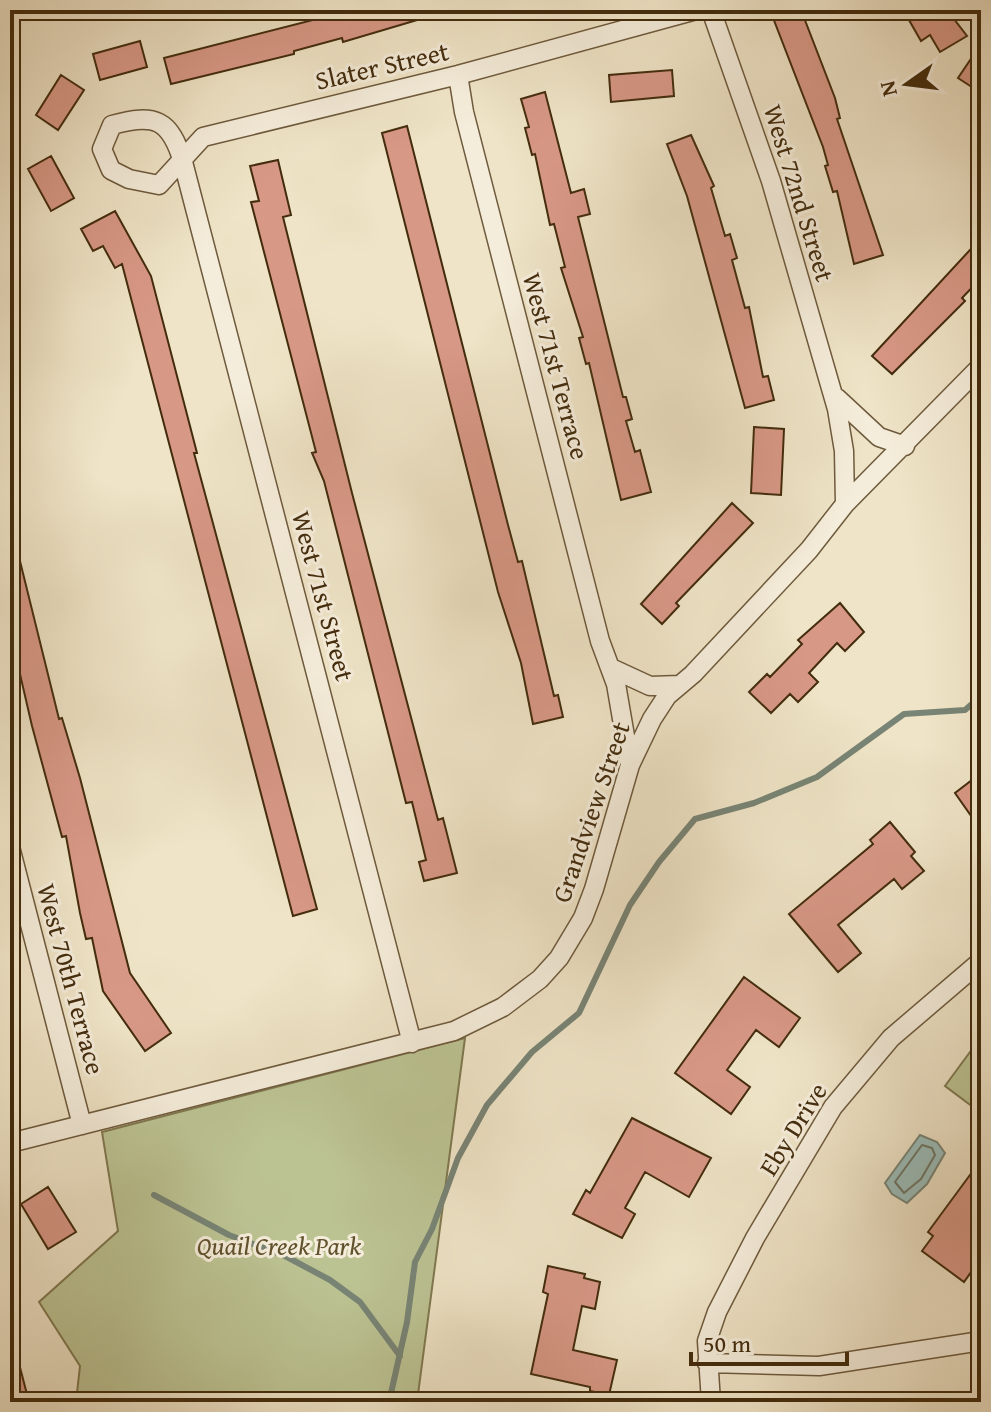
<svg xmlns="http://www.w3.org/2000/svg" width="991" height="1412" viewBox="0 0 991 1412" font-family="'Gentium Book Plus',serif">
<rect width="100%" height="100%" fill="#efe4c7"/>
<filter id="stains"><feTurbulence type="fractalNoise" baseFrequency=".0025" numOctaves="4"/><feColorMatrix values="0 0 0 0 .2 0 0 0 0 .09 0 0 0 0 .02 0 0 0 .5 -.17"/></filter>
<radialGradient id="worn" r=".72"><stop offset=".6" stop-color="#630" stop-opacity="0"/><stop offset="1" stop-color="#630" stop-opacity=".3"/></radialGradient>
<!-- green -->
<path fill="#bcc393" stroke="#807850" stroke-width="2" d="M981,1037V1113L945,1086Z
M465,1038L417,1402H76L80,1366L39,1302L118,1231L102,1132Z"/>
<!-- water -->
<path fill="#9bbebb" stroke="#788475" stroke-width="2" d="M920,1135L937,1142L945,1153L927,1184L907,1203L892,1194L885,1183Z"/>
<g fill="none" stroke-linecap="round" stroke-linejoin="round">
<!-- shore -->
<path stroke="#6f7564" stroke-width="2" d="M922,1145L932,1148L935,1155L921,1179L904,1193L895,1182Z"/>
<!-- stream -->
<path stroke="#788475" stroke-width="6" d="M154,1195L229,1235L285,1256L330,1280L360,1302L400,1356
M389,1402L407,1322L415,1262L432,1229L458,1158L487,1105L532,1052L579,1013L630,905L659,862L695,819L754,803L817,777L904,714L965,710L981,696"/>
</g>
<!-- building -->
<path fill="#d89886" stroke="#432c0d" stroke-width="2" d="M352,10H433L434,15L343,42L342,38L294,51V54L171,84L164,58Z
M770,10H801L835,98L840,118L837,119L883,255L854,264L837,191L833,192L825,166L828,165L823,147Z
M925,10H947L967,36L940,52L930,35L921,41L909,20Z
M140,41L147,67L100,80L93,54Z
M981,44V93L958,78Z
M672,70L674,96L611,102L609,75Z
M61,75L84,90L58,130L36,115Z
M545,92L571,193L584,189L590,214L578,217L623,397H626L632,419L626,421L635,452L640,450L651,492L621,500L589,363L586,364L579,338L583,337L561,268L565,267L554,224L550,225L535,154L532,155L525,128L529,127L521,99Z
M407,126L508,525L518,562L522,561L554,696L558,695L563,717L533,724L521,663L498,592L382,133Z
M691,135L714,186L711,188L725,236L730,234L737,258L732,260L745,308L749,307L763,377L768,376L774,400L745,408L687,196L667,144Z
M51,156L74,198L51,211L28,169Z
M278,160L291,215L283,217L352,493L438,820L443,818L457,873L424,881L419,862L426,860L412,802L406,803L324,481L312,453L316,452L251,202L259,201L250,166Z
M115,211L151,276L197,453H194L317,909L293,916L122,264L115,268L103,246L93,251L81,229Z
M981,238V278L962,298L965,301L892,374L872,356Z
M754,427L784,429L781,495L751,493Z
M732,503L753,523L676,603L679,606L662,624L641,604Z
M16,545L59,719L62,718L80,778L130,973L171,1033L145,1051L103,991L92,938L86,939L80,913L66,836L62,837L32,726L10,631V546Z
M840,603L864,632L845,651L837,643L809,673L818,682L798,702L790,694L771,713L749,692L767,674L770,677L802,644L798,640Z
M981,773V830L955,793Z
M890,822L915,852L911,856L924,871L902,889L894,879L838,925L861,953L838,972L789,914L873,844L870,840Z
M744,977L800,1018L779,1047L756,1030L727,1070L750,1087L731,1114L675,1073Z
M632,1118L711,1158L689,1197L645,1172L625,1208L635,1214L622,1238L573,1214L586,1190L590,1193Z
M981,1160V1258L964,1282L922,1251L933,1236L928,1232Z
M48,1187L76,1232L48,1249L21,1204Z
M548,1266L585,1274L584,1278L600,1282L595,1309L582,1306L573,1350L617,1360L609,1395L590,1391V1387L531,1374L548,1294L543,1292Z
M10,1352H16L29,1402H10Z"/>
<g fill="none" stroke-linecap="round" stroke-linejoin="round">
<!-- street casing -->
<g stroke="#6e5a3c" stroke-width="21">
<path id="street" d="M711,10L771,181L837,409L844,451L845,504
M458,75L464,112L600,641L616,684L630,765
M837,398L879,437L905,446
M611,668L650,686L680,685
M10,847L82,1125
M412,1043L183,162C170,119 155,113 112,125L102,149L111,170L129,179L159,185L203,137L458,75L696,10
M10,1143L454,1031L503,1007L540,979L559,958L583,918L594,889L630,765L652,719L667,696L693,674L809,550L845,504L981,366
M707,1363L819,1366L981,1341
M711,1402L707,1341L717,1312L755,1238L833,1107L891,1038L981,961"/>
</g>
<!-- street -->
<use href="#street" stroke="#f5eddb" stroke-width="18"/>
</g>
<g text-anchor="middle" stroke-width="6" stroke-linejoin="round" paint-order="stroke">
<!-- street labels -->
<g font-size="26" fill="#432c0d" stroke="#f5eddb">
<text transform="translate(382 66) rotate(-13)" y="9">Slater Street</text>
<text transform="translate(799 193) rotate(73)" y="9">West 72nd Street</text>
<text transform="translate(556 366) rotate(75)" y="9">West 71st Terrace</text>
<text transform="translate(323 596) rotate(75)" y="9">West 71st Street</text>
<text transform="translate(591 812) rotate(-71)" y="9">Grandview Street</text>
<text transform="translate(71 979) rotate(75)" y="9">West 70th Terrace</text>
<text transform="translate(793 1129) rotate(-58)" y="9">Eby Drive</text>
</g>
<!-- park labels -->
<g font-size="26" font-style="italic" fill="#61522e" stroke="#f5eddb">
<text x="279" y="1255">Quail Creek Park</text>
</g>
</g>
<!-- margin -->
<rect width="991" height="1412" fill="none" stroke="#efe4c7" stroke-width="40"/>
<rect x="12" y="12" width="967" height="1388" fill="none" stroke="#432c0d" stroke-width="4"/>
<rect x="20" y="20" width="951" height="1372" fill="none" stroke="#432c0d" stroke-width="2"/>
<!-- north arrow -->
<g transform="translate(907 84) rotate(256)" stroke="#f5eddb" stroke-width="6" paint-order="stroke">
<path d="M0-6L14 30L0 20L-14 30Z" fill="#432c0d"/>
<text y="-12" font-size="22" font-weight="bold" text-anchor="middle" fill="#432c0d">N</text>
</g>
<!-- scale -->
<path d="M691 1352v12h156v-12" fill="none" stroke="#432c0d" stroke-width="4"/>
<text x="703" y="1352" font-size="24" fill="#432c0d" stroke="#f5eddb" stroke-width="6" paint-order="stroke">50 m</text>
<rect width="100%" height="100%" filter="url(#stains)"/>
<rect width="100%" height="100%" fill="url(#worn)"/>
</svg>
